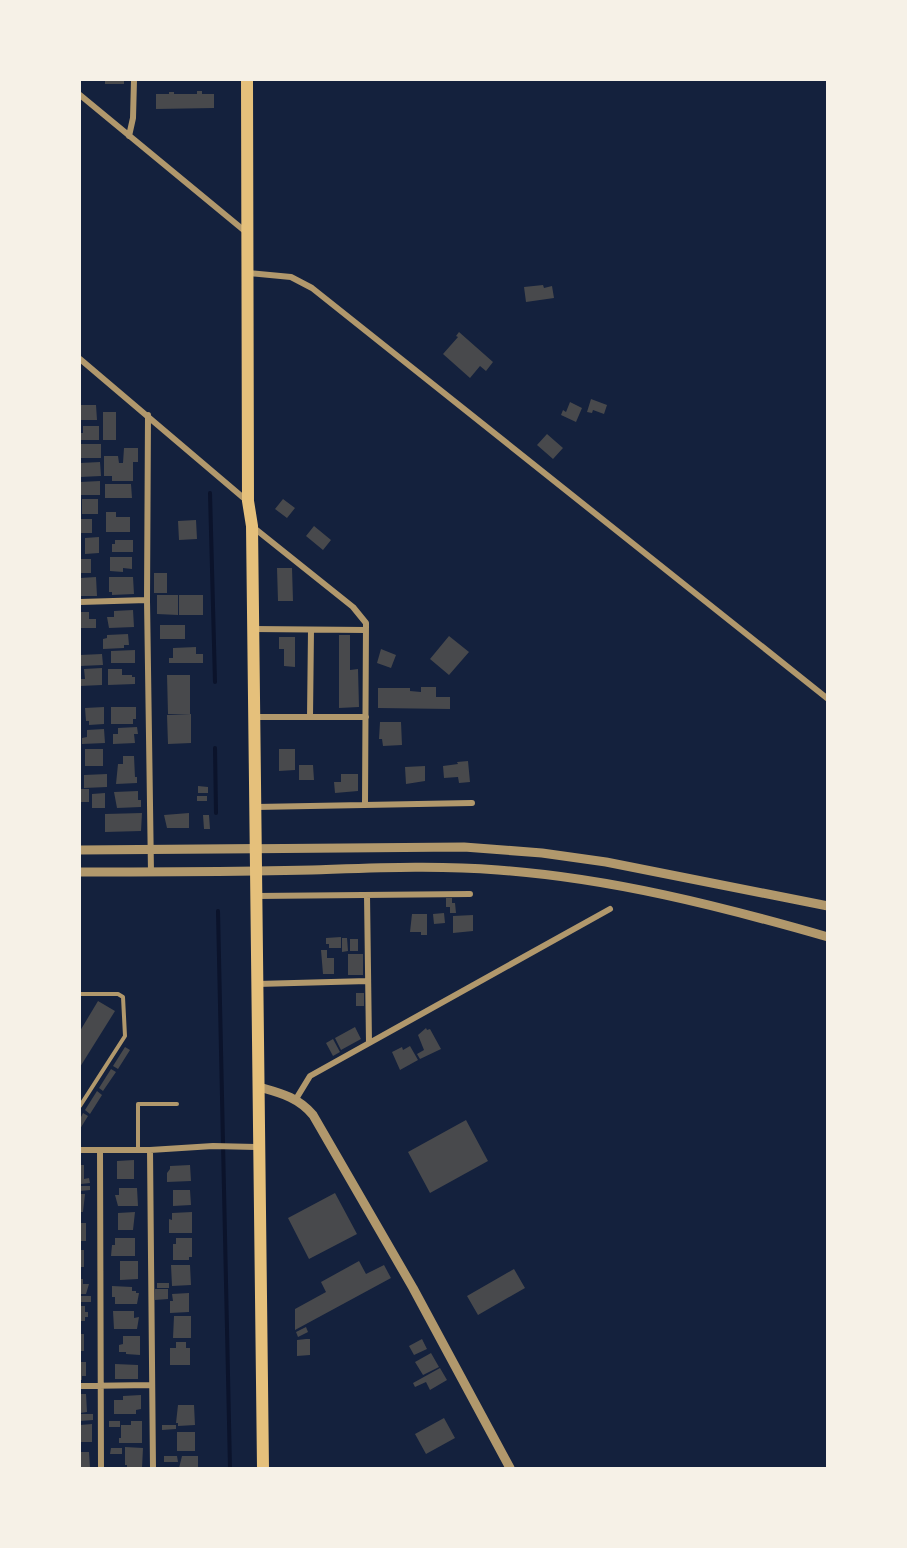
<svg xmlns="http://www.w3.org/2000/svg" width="907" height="1548" viewBox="0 0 907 1548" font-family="Mulish,sans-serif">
<rect width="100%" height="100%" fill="#14213d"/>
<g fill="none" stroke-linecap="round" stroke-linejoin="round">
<!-- stream -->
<path stroke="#0b132b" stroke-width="4" d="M210,493L215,682
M215,748L216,813
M218,911L230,1468"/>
</g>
<!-- building -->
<path fill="#48494c" d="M105,80H124V84H105Z
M197,91H202V94H214V108L156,109V94H169V92H174V94H197Z
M543,285L544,288L552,286L554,298L526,302L524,287Z
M459,332L493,362L486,371L480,366L470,378L443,354L458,337L456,336Z
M591,399L607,405L604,414L593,410L592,413L587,412Z
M570,402L582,408L576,422L561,415L563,410L566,412Z
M80,405H96L97,420H80Z
M103,412H116V440H103Z
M83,426H99V440H80V433H83Z
M547,434L563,448L553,459L537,445Z
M80,444H101V458H80Z
M124,448H138V462H133V481H112V476H104V456H118L119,463H123Z
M100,462L101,476L80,477V463Z
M100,481V495H80V482Z
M105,484H131L132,498H105Z
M82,499H98V514H82Z
M283,499L295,508L287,518L275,509Z
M106,512H116V517H130V532H106Z
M80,519H92V533H80Z
M196,520L197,539L179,540L178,521Z
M314,526L331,540L323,550L306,536Z
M99,537V553L85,554V538Z
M115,540H133V552H112V544H115Z
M110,557H132V569L123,568V572L110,571Z
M80,559H91V573H80Z
M277,568H292L293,601H278Z
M154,573H167V593H154Z
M96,577L97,596H80V578Z
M109,577H133L134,594L112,595V592H109Z
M157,595H178V615L157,614Z
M179,595H203V615H179Z
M133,610L134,627L109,628L107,617H114V611Z
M80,612H89V619H96V628H80Z
M160,625H185V639H160Z
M128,634L129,645H124V648L103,649V639L107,638V635Z
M339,635H350V670L358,669L359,707L339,708Z
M449,636L469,652L449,675L430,659Z
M279,637H295V667L284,666V649H279Z
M196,647V654H203V663H169V658H173V648Z
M381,649L396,655L391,668L377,663Z
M135,650V663H111V651Z
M102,654L103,665L80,666V655Z
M102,668V685L80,686V679H85L84,669Z
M108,669H122V675H132V677H135V684L108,685Z
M167,675H190V714H168Z
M421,687H436V697H450V709L378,708V688H410V691L421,692Z
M104,707V724L89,725V721H86L85,708Z
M111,707H136V719H133V724H111Z
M191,714V743L168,744L167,715Z
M380,722H401L402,745L383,746L382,739H379Z
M137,727L138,734H134L135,743L113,744V734H118V728Z
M104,729L105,743L82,744V738L87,737V730Z
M85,749H103V766H85Z
M279,749H295V770L279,771Z
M123,756H134L135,777H137V783L116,784L118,764H123Z
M468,761L470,782L459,783L458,777L444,778L443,766L458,764L457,762Z
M299,765H313L314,780H299Z
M425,766V781L406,784L405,767Z
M107,774V787L84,788V775Z
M341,774H358V791L335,793L334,782H341Z
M198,786L208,787V793H198Z
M80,789H89V802H80Z
M138,791V800H141V807L117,808L114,792Z
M105,793V808H92V794Z
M197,796H207V801H197Z
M142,813L141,831L105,832V814Z
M189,813V828H167L164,815Z
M203,815H209L210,829H204Z
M446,898H452V903H455L456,913H450V907H446Z
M444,913L445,923L434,924L433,914Z
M412,914H427V935H421V932H410Z
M473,915V931L453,933V916Z
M341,937V948H329V944H326V938Z
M342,938H347L348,951L342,952Z
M350,939H358V951H350Z
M321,950H327V958H334V974H323Z
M348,954H363V975H348Z
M356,993H364V1006H356Z
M98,1001L115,1011L80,1067V1031Z
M355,1027L361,1039L341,1050L335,1038Z
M426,1028L427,1030L430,1029L441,1049L420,1059L417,1054L424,1050L418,1035Z
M333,1039L340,1052L333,1056L326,1043Z
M410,1046L418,1060L400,1070L392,1052L402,1047L403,1050Z
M125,1047L130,1050L118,1069L113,1066Z
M111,1069L116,1072L103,1091L99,1088Z
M97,1091L102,1095L90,1114L85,1110Z
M83,1113L88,1116L80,1129V1119Z
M466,1120L488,1161L430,1193L408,1152Z
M134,1160V1179H117V1161Z
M80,1165H84V1179L89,1178L90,1183L81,1184Z
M190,1165L191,1181L167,1182V1173L170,1169V1166Z
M80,1186H90V1190L80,1191Z
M119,1188H137L138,1206H118L115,1195H119Z
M173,1190H190L191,1205L173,1206Z
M335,1193L357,1234L309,1259L288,1218Z
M80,1194H85L83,1212H80Z
M135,1212L133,1230H118V1213Z
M192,1212V1233H169V1219L172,1220V1213Z
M80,1223H86V1241H80Z
M115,1238H135V1256H111L112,1245H115Z
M176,1238H192V1257H189V1260H173V1244H176Z
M80,1250H84V1267H80Z
M120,1261H138V1279L120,1280Z
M359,1261L366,1274L384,1265L391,1278L295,1330V1309L326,1292L321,1282Z
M171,1265H190L191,1285L172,1286Z
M514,1269L525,1288L478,1315L467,1296Z
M80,1279H83V1284H89L86,1294H80Z
M157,1283H169V1288H157Z
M112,1286L132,1287V1291H136V1293H139L137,1304H115V1297H112Z
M155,1289H168V1299L155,1300Z
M189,1293V1312L170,1313V1301H173L172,1294Z
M80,1296H91V1302H80Z
M80,1306H85V1312H88V1317H85V1321H80Z
M113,1311H134V1318L139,1317L137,1329H114Z
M174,1316H191V1338H173Z
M306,1327L308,1332L298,1337L296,1332Z
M80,1334H84V1351H80Z
M123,1336H140V1355L126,1354V1352H119V1345L123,1344Z
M306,1339H310V1355L297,1356V1340Z
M422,1339L427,1349L414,1355L409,1346Z
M176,1342H186V1348H190V1365H170V1348H176Z
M431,1353L439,1367L423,1375L415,1362Z
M80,1362H86V1376H82V1380H80Z
M115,1364L138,1365V1379H115Z
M440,1368L447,1380L430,1390L426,1382L415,1387L413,1383Z
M80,1394H86L87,1412L80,1413Z
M141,1395V1409L136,1410V1414H114V1400H123V1396Z
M178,1405H194L195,1425L178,1426V1423H176Z
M80,1414H93V1420L80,1421Z
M444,1418L455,1438L426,1454L415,1434Z
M109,1421H120V1427H109Z
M131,1421H142V1443H119V1438H121V1425H131Z
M92,1424V1442H80V1425Z
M162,1425H176V1429L162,1430Z
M177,1432H195V1451H177Z
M125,1447L143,1448L142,1468H127V1465H125Z
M111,1448H122V1454H110Z
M80,1452H89L90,1468H80Z
M164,1456H177L178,1462H164Z
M182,1456H198V1468H179Z"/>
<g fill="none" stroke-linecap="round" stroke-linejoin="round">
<!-- service -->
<path stroke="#b1986c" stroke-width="4" d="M80,994H118L123,997L125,1036L80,1106
M138,1150V1104H177"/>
<!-- minor -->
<path stroke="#b1986c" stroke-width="6" d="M80,95L246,232
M129,136L133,118L134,80
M249,273L291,277L312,288L828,699
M80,359L246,500
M148,415L147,600L151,872
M253,527L353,607L366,623L365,805
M80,602L147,600
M253,629L366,630
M254,717H366
M310,717L311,630
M256,807L472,803
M367,895L369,1043
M256,896L470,894
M257,984L368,981
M296,1099L310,1076L610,909
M80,1150H150L213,1146L258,1147
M100,1150L101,1468
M150,1150L153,1468
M80,1386L152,1385"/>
<!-- tertiary -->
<path stroke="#b1986c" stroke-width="9" d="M80,850L464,847L542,853L606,862L828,906
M80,872C157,872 234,872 312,870C374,868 436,865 498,870C610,878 720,906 828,937
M259,1087C280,1093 298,1097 313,1115L413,1288L510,1468"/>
<!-- primary -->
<path stroke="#e5c07b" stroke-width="12" d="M247,80L248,501L252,526L263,1468"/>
</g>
<!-- border -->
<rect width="907" height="1548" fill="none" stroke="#f6f1e7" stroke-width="162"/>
</svg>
